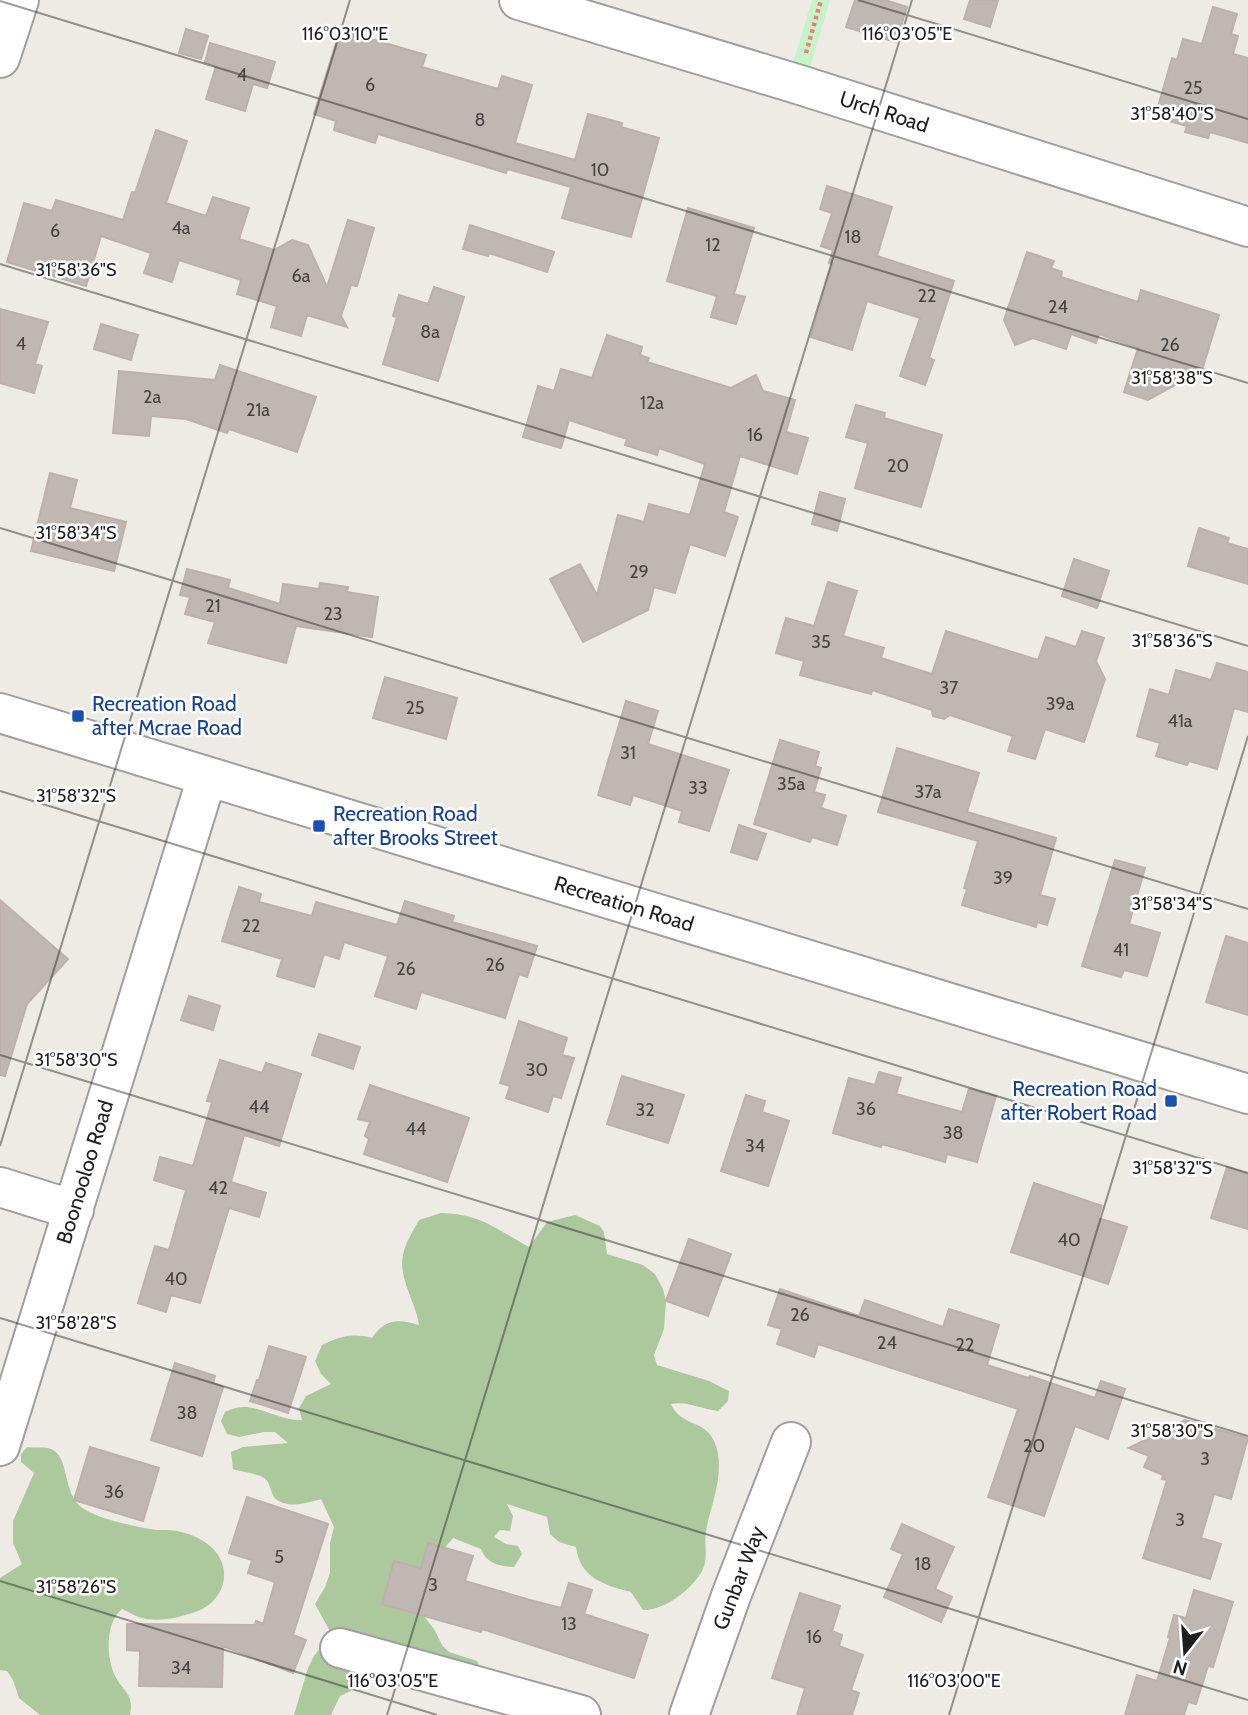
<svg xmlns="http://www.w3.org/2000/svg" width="1248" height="1715" viewBox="0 0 1248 1715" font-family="Cabin,sans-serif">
<rect width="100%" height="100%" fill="#eeebe5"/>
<!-- forest -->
<path fill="#acc99e" d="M441,1213C481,1214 496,1229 529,1247L547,1222L575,1215L600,1226L604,1232L607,1254L643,1265L655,1274L663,1289L666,1301L664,1329L654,1355L657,1365L709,1381L729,1391L728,1401L718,1411C700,1409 688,1401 671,1404C681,1427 704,1419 714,1441C727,1470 711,1503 706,1531C704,1543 708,1559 703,1569C693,1589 664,1611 643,1610L631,1592C604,1585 580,1578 576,1547L559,1542L550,1534L547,1517L507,1504L513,1516L510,1531L500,1530L494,1537L506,1544L518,1546L522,1554L514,1567C499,1566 487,1564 481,1549L453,1538L432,1563L411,1570L414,1604L434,1629L442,1645L449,1652L477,1661L481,1669L375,1667L357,1688L340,1696L331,1715H294L308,1668L314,1656L331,1633L315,1604L325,1587L330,1573V1543L334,1527L321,1499C307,1503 285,1510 274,1497C270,1491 271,1483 264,1478C257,1473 241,1472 233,1469L231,1452L243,1447L288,1443L275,1432H264L239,1437L227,1434L221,1421L225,1412C253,1397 274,1421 302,1420L299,1408L306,1396L331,1384L321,1374L315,1361L322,1345C341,1336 352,1333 372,1338C385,1318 399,1319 419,1325C416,1302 398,1279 403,1255C405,1243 413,1231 419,1220Z
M27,1447C33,1448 42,1447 48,1448C72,1454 60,1494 84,1509C102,1520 130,1525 150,1529C159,1531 168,1529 177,1531C203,1536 230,1554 223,1584C219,1597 210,1606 198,1611C178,1618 156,1624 136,1616C131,1614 127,1611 122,1609C105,1623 106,1657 115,1676C124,1693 134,1693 130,1715H40L19,1698L13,1680L7,1671L0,1670V1578L22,1564L13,1543V1521L34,1473L21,1462V1454Z"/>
<!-- park -->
<path fill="#c6f3c9" d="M812,0H830L807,78L790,73Z"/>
<!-- building -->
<path fill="#beb7b2" stroke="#beb1a9" stroke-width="2" d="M855,0H885L907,7L896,42L846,27Z
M970,0H998L990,27L964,19Z
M1213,7L1237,14L1231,34L1238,36L1233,54L1248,58V143L1210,132L1208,138L1185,132L1187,126L1155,117L1172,58L1177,60L1183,39L1202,44Z
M186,29L208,36L201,59L179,53Z
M340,30L426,55L422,67L498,89L502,76L532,85L515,143L575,160L588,114L622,123L621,127L659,138L631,237L562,218L571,187L507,169L506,173L378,134L375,143L334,130L336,121L314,114Z
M210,43L275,62L267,88L253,84L245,111L206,99L216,66L205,62Z
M156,130L187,141L166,203L206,216L213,197L249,208L239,239L274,250L292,240L308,245L327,287L348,220L374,228L357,286L351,285L341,316L347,327L307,315L301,336L271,327L277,306L237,294L241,280L179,260L172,282L144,273L151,253L101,236L86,286L7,262L24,203L52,211L56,200L123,220L132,192L135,193Z
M827,186L892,207L877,256L954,281L929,358L934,360L925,385L900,376L920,318L867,301L852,350L811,337L832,264L829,263L833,250L821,246L832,213L820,209Z
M688,208L754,228L734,294L745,297L736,324L711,317L717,296L667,281Z
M470,225L554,252L547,272L489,253L488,256L463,249Z
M1027,252L1054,261L1051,268L1062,272L1061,277L1138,302L1141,290L1219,315L1202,370L1148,400L1124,392L1138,348L1099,334L1096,343L1071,334L1066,349L1033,338L1015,345L1004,320Z
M434,287L464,297L438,381L383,364L397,317L393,316L399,295L428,304Z
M0,309L48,322L35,364L42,366L34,393L0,383Z
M101,324L138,335L131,360L94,349Z
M607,335L642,347L640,355L649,358L647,362L731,388L756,375L763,391L795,400L786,432L808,438L797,474L740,456L724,512L738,517L725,556L690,544L675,593L654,587L648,610L583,642L550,579L580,564L597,595L618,515L644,522L649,504L690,515L705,464L659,448L657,455L625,445L627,439L569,420L561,448L523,437L538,386L554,391L561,369L592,378Z
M220,365L316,397L297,452L229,429L227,433L186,419L151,416L149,436L113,433L119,371L215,380Z
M856,405L885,413L884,418L942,435L921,507L855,488L868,443L846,437Z
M50,473L77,480L70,508L126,522L114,571L31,551Z
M820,492L845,499L837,531L812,524Z
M1199,528L1229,538L1227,543L1248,549V584L1188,566Z
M1074,559L1109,571L1097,608L1062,596Z
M187,569L230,580L228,588L280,604L283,584L319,589L320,583L348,587L347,592L378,597L372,637L296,626L286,663L208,643L215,622L185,614L190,597L180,595Z
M828,582L857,591L843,636L884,648L881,658L932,674L946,631L1038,660L1046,637L1076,647L1082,631L1104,638L1096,661L1105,679L1084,742L1045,729L1035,759L1008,751L1013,736L950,715L944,719L933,716L932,710L872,690L871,694L800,675L804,661L776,653L786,618L814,626Z
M1217,663L1248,672V712L1234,708L1217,769L1189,761L1187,765L1156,756L1160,743L1137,736L1150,689L1169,695L1176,670L1211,680Z
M385,677L457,698L446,739L373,718Z
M626,701L658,711L648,744L729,770L709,831L679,822L682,811L633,795L630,805L598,795Z
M780,740L819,752L815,766L821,768L814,792L825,795L821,808L846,816L837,845L812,837L810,842L754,824Z
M897,748L979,773L967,812L1056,838L1040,895L1055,899L1047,925L1037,922L1036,927L962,905L967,889L964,888L978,841L878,812Z
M739,825L766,834L757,860L731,852Z
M1115,860L1145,868L1129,924L1160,933L1147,976L1124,970L1121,977L1082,966Z
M239,887L261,894L259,902L312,916L316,902L397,925L405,901L454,916L452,922L537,946L527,977L519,974L505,1018L421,992L416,1009L375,996L388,956L344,942L339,959L324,954L314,987L277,976L282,959L222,941Z
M0,900L68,959L27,1004L5,1076L0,1075Z
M1226,936L1248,943V1015L1206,1002Z
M189,996L220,1006L213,1030L181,1020Z
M519,1021L567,1038L562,1055L574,1058L561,1098L553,1096L548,1112L506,1098L510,1086L500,1083Z
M319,1034L360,1047L353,1069L312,1055Z
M220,1060L262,1073L266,1063L301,1074L279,1146L244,1135L231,1182L266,1193L259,1217L229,1208L200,1303L171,1295L166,1312L138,1303L155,1246L169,1250L186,1190L154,1180L160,1157L193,1166L212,1102L207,1101Z
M879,1072L901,1078L896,1094L962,1112L969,1089L996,1096L977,1162L947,1154L945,1162L882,1144L881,1147L833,1133L849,1078L875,1085Z
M622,1076L684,1095L668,1143L607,1124Z
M370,1085L469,1118L447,1182L364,1154L369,1139L365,1136L370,1122L358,1119Z
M746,1095L765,1101L762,1112L789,1121L768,1186L721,1171Z
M1227,1167L1248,1174V1229L1211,1218Z
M1034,1183L1102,1206L1098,1218L1127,1227L1108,1284L1011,1252Z
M689,1239L731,1254L708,1316L666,1301Z
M780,1289L859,1316L865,1300L943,1327L949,1309L999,1325L987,1365L1029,1378L1030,1376L1095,1398L1101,1381L1125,1389L1108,1439L1075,1426L1044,1516L988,1497L1018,1409L818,1344L814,1357L777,1344L782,1329L768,1325Z
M269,1346L306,1357L288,1413L250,1401L257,1380H259Z
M175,1363L215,1376L213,1383L223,1387L202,1456L151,1440Z
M1185,1420L1248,1438L1231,1499L1214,1494L1201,1538L1221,1544L1210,1579L1143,1558L1167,1480L1162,1479L1163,1475L1144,1467L1149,1456L1129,1448Z
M90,1447L159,1468L143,1521L74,1500Z
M247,1497L328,1524L293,1635L306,1640L293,1673L223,1646L222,1687L139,1686L140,1651L127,1650V1624L255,1625L256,1621L263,1624L275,1582L248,1573L252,1560L229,1553Z
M902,1524L954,1547L935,1589L952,1597L941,1622L884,1597L903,1554L891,1549Z
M428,1543L473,1556L465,1581L530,1600L561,1608L569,1583L592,1590L584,1614L648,1635L634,1678L482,1629L481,1632L382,1604L394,1561L421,1568Z
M1194,1590L1233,1602L1213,1667L1208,1666L1196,1704L1188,1702L1184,1715H1125L1137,1675L1157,1681L1170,1638L1168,1637L1174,1615L1186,1618Z
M800,1593L840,1606L832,1631L842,1635L839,1646L863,1655L851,1690L859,1693L852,1715H797L805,1688L772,1678Z"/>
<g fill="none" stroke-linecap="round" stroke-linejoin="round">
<!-- minor casing -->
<g stroke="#9f9f9f" stroke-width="42">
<path id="minor" d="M519,0L797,84L1248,227
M0,58L19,0
M0,713L1248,1094
M0,1187L74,1210
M0,1446L207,777
M340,1648L581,1715
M689,1715L731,1596L791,1442"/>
</g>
<!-- path -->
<path stroke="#ea8179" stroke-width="4.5" stroke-dasharray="3.5 3.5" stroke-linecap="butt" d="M806,53L821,0"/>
<!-- minor -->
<use href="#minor" stroke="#fff" stroke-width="38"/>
</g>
<!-- ticks -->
<path fill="none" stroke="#1e1e1e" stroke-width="2" stroke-opacity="0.45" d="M858,0L1248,119M0,1L1248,383M0,264L1248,646M0,528L1248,909M0,791L1248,1173M0,1055L1248,1436M0,1146L350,0M0,1318L1248,1700M0,1581L437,1715M387,1715L912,0M949,1715L1248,736"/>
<!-- markers -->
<g fill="#1a4fb4" stroke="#fff" stroke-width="2.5">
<rect x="71" y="709" width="14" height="14" rx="3.5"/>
<rect x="312" y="819" width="14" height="14" rx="3.5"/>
<rect x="1164" y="1094" width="14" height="14" rx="3.5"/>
</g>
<g text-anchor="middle" stroke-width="5" stroke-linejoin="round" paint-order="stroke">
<!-- number labels -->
<g font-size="18" fill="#464443">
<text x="242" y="81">4</text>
<text x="370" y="91">6</text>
<text x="1193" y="94">25</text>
<text x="480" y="126">8</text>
<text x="600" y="176">10</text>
<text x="181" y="234">4a</text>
<text x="55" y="237">6</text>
<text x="853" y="243">18</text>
<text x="713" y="251">12</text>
<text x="301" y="282">6a</text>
<text x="927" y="302">22</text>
<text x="1058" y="313">24</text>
<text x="430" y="338">8a</text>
<text x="21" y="350">4</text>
<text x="1170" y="351">26</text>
<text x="152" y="403">2a</text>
<text x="652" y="409">12a</text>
<text x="258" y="416">21a</text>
<text x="755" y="441">16</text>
<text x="898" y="472">20</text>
<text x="639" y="578">29</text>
<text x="213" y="612">21</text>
<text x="333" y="620">23</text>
<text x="821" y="648">35</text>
<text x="949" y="694">37</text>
<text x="1060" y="710">39a</text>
<text x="415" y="714">25</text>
<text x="1180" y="727">41a</text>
<text x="628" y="759">31</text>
<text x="791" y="790">35a</text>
<text x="698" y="794">33</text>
<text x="928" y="798">37a</text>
<text x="1003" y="884">39</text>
<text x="251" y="932">22</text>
<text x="1121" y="956">41</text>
<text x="495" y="971">26</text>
<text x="406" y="975">26</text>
<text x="537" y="1076">30</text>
<text x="259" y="1113">44</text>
<text x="866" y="1115">36</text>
<text x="645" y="1116">32</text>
<text x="416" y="1135">44</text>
<text x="953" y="1139">38</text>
<text x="755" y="1152">34</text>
<text x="218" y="1194">42</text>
<text x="1069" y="1246">40</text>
<text x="176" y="1285">40</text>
<text x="800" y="1321">26</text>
<text x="887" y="1349">24</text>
<text x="965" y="1351">22</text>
<text x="187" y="1419">38</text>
<text x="1034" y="1452">20</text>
<text x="1205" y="1465">3</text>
<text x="114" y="1498">36</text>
<text x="1180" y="1526">3</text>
<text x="279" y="1563">5</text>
<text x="923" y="1570">18</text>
<text x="433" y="1591">3</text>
<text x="569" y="1630">13</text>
<text x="814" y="1643">16</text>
<text x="181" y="1674">34</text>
</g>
<!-- street labels -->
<g font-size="21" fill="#1e1e1e" stroke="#fff">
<text transform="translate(884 112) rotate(18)" y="7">Urch Road</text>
<text transform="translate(624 904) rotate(17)" y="7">Recreation Road</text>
<text transform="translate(85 1172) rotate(-73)" y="7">Boonooloo Road</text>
<text transform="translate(739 1578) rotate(-69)" y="7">Gunbar Way</text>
</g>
<!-- transit labels -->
<g font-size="21" fill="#164399" stroke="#fff" text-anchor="start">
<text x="92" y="711">Recreation Road<tspan x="92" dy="24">after Mcrae Road</tspan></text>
<text x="333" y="821">Recreation Road<tspan x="333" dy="24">after Brooks Street</tspan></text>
<text x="1157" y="1096" text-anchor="end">Recreation Road<tspan x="1157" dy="24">after Robert Road</tspan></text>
</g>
</g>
<g font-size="18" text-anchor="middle" fill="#1e1e1e" stroke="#fff" stroke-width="5" stroke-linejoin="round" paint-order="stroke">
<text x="345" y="40">116°03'10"E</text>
<text x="907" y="40">116°03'05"E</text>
<text x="1172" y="120">31°58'40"S</text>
<text x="76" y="276">31°58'36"S</text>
<text x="1172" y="384">31°58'38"S</text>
<text x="76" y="539">31°58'34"S</text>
<text x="1172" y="647">31°58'36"S</text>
<text x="76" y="802">31°58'32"S</text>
<text x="1172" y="910">31°58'34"S</text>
<text x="76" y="1066">31°58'30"S</text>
<text x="1172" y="1174">31°58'32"S</text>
<text x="76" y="1329">31°58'28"S</text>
<text x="1172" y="1437">31°58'30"S</text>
<text x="76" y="1593">31°58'26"S</text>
<text x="393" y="1687">116°03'05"E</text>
<text x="954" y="1687">116°03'00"E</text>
</g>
<!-- north arrow -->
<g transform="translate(1185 1652) rotate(197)" stroke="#ffffff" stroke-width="5" paint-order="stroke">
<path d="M0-5L12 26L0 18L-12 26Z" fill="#1e1e1e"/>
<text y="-10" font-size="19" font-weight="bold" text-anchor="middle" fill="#1e1e1e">N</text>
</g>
</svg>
